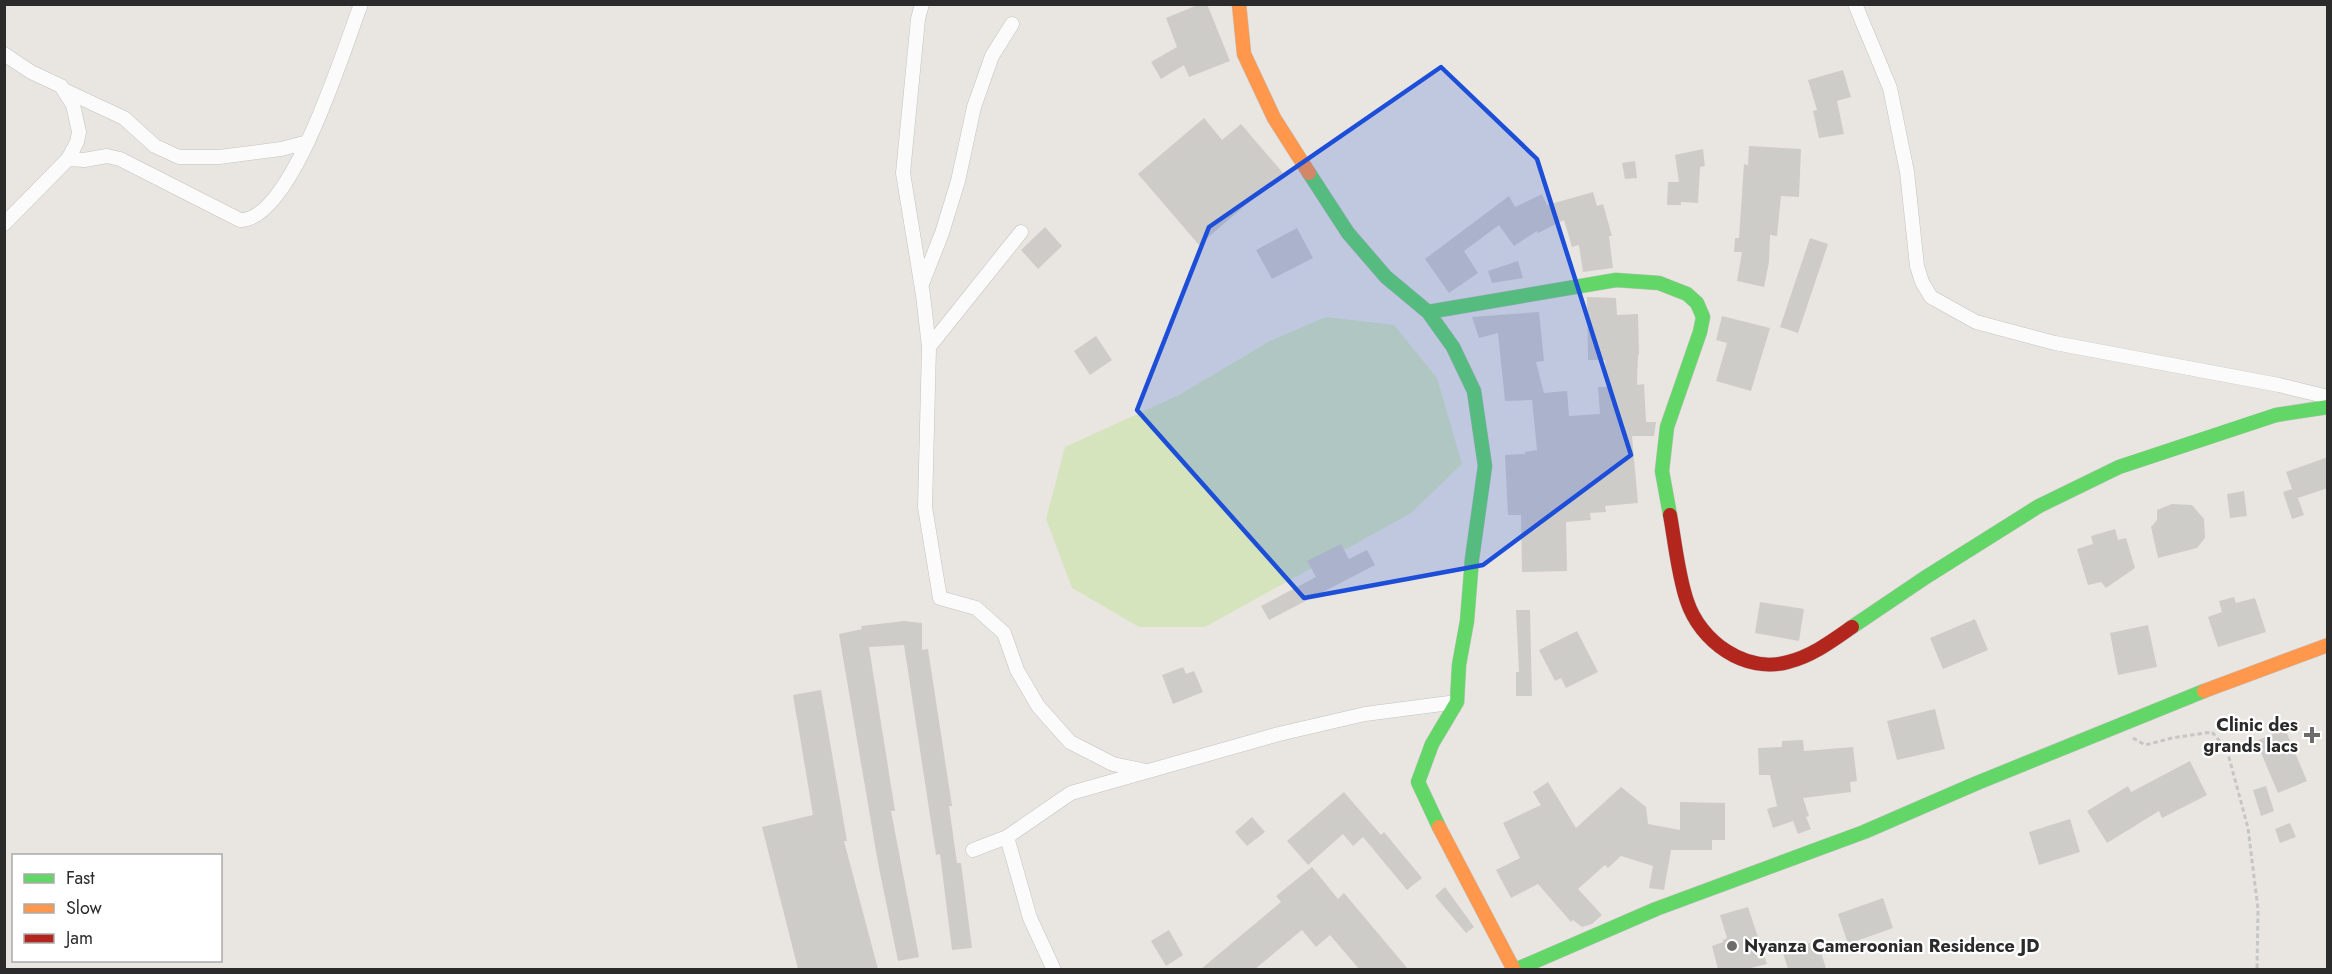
<svg xmlns="http://www.w3.org/2000/svg" width="2332" height="974" viewBox="0 0 2332 974" font-family="Jost,sans-serif">
<rect width="100%" height="100%" fill="#e9e6e2"/>
<!-- pitch -->
<path fill="#d5e4bd" d="M1326,317L1394,325L1437,378L1462,464L1411,513L1205,627H1139L1072,588L1046,519L1065,447L1179,395L1270,341Z"/>
<!-- building -->
<path fill="#ceccc9" d="M1200,4H1207L1230,61L1189,77L1184,65L1161,79L1151,62L1177,47L1166,18Z
M1843,70L1851,97L1837,101L1844,134L1819,138L1813,111L1817,110L1808,80Z
M1204,118L1222,140L1241,124L1283,173L1199,245L1138,174Z
M1749,146L1801,149L1799,197L1781,196L1777,236L1770,235L1769,262L1764,287L1737,281L1742,252H1734L1735,238H1739L1744,164L1748,165Z
M1703,149L1705,166L1700,167L1698,203L1681,202V205H1667L1668,182H1679L1675,155Z
M1635,161L1637,178L1625,179L1622,163Z
M1593,192L1597,206L1603,204L1612,236H1609L1613,268L1583,272L1579,245L1572,247L1564,220L1538,233L1537,231L1514,246L1499,225L1464,251L1478,273L1449,293L1425,259L1509,196L1515,207L1542,194L1547,205Z
M1045,227L1062,246L1038,269L1021,250Z
M1297,228L1313,258L1272,279L1256,250Z
M1810,238L1828,244L1798,333L1780,327Z
M1518,261L1523,278L1492,283L1488,271Z
M1587,297L1616,298L1617,315L1638,314L1639,355H1638L1637,385L1644,384L1646,422H1656L1654,436H1632L1638,503L1605,506L1606,512L1590,513L1591,520L1566,522L1567,571L1522,572L1521,515H1508L1505,455L1525,454V452L1537,450L1532,400L1505,401L1498,333L1479,338L1472,317L1539,312L1544,361L1536,362L1544,393L1567,391L1569,416L1600,414L1598,387H1607L1605,360H1588Z
M1722,316L1770,328L1751,391L1716,381L1727,343L1716,340Z
M1096,336L1112,360L1090,375L1074,351Z
M2328,457V488L2298,498L2304,515L2292,519L2283,492L2292,489L2286,472Z
M2244,491L2247,516L2230,518L2227,494Z
M2172,504L2192,505L2204,519L2205,538L2197,548L2158,558L2151,527L2157,520V510Z
M2115,529L2118,540L2126,538L2135,568L2106,588L2101,582L2088,585L2077,549L2093,544L2091,536Z
M1341,544L1349,559L1367,550L1375,565L1269,620L1261,606L1316,577L1307,561Z
M2234,597L2236,603L2255,598L2266,632L2218,647L2208,617L2222,612L2219,601Z
M1760,602L1804,609L1799,641L1755,633Z
M1516,610H1530L1532,696H1516V672H1519Z
M1975,619L1988,650L1943,669L1930,638Z
M904,621L922,623V650L928,649L952,806H949L957,863H961L972,948L952,950L940,854L936,855L904,645L869,647L895,811H891L919,957L898,961L878,863L839,634L862,629L861,626Z
M2148,625L2157,667L2118,675L2110,633Z
M1577,631L1598,672L1566,688L1561,678L1555,681L1539,650Z
M1183,667L1186,674L1194,671L1203,692L1173,704L1162,675Z
M821,690L847,841H844L878,969H798L762,827L813,815L793,695Z
M1935,709L1945,749L1897,760L1887,721Z
M2285,729L2307,781L2278,793L2256,741Z
M1803,740L1804,751L1853,747L1857,781L1850,782L1851,792L1803,798L1809,816L1806,817L1811,829L1798,834L1793,821L1773,828L1767,809L1777,806L1770,775H1759L1758,748L1782,747V741Z
M2190,761L2207,795L2162,818L2159,811L2107,843L2087,811L2128,786L2131,792Z
M1548,782L1576,828L1621,787L1646,807L1648,824L1680,830V802L1725,803V840H1712V850H1671L1664,890L1649,888L1653,866L1621,856L1608,868L1605,865L1578,889L1602,915L1592,924L1582,927L1573,920L1571,922L1538,884L1511,898L1496,870L1520,858L1503,823L1541,805L1533,792Z
M2266,786L2274,811L2261,816L2253,790Z
M1344,792L1381,835L1384,832L1422,878L1407,890L1363,837L1353,846L1343,834L1308,865L1287,841Z
M1252,817L1265,832L1247,846L1235,832Z
M2070,819L2080,852L2039,865L2029,832Z
M2290,823L2296,837L2280,843L2275,829Z
M1312,867L1338,899L1344,893L1408,969H1359L1330,935L1316,947L1302,930L1255,969H1201L1281,902L1276,896Z
M1445,887L1474,927L1466,933L1435,896Z
M1883,898L1893,928L1848,944L1838,914Z
M1748,907L1767,964L1747,969H1718L1712,946L1723,942V940L1727,938L1720,915Z
M1169,930L1183,955L1166,966L1151,941Z
M1818,941L1826,969H1788L1782,950Z"/>
<g fill="none" stroke-linecap="round" stroke-linejoin="round">
<!-- street casing -->
<g stroke="#c3c2c1" stroke-width="15">
<path id="street" d="M922,4L918,19L903,173L923,295L929,347
M1855,4L1890,88L1907,172L1917,266L1922,282L1931,297L1976,322L2055,343L2279,385L2328,397
M4,54L31,72L61,86L73,105L79,132L77,142L68,159
M64,90L124,118L155,146L179,157H219L281,149L308,142
M4,224L68,159L84,160L107,156L120,159L240,220C292,221 344,48 361,4
M1021,232L929,347L925,507L940,598L976,608L1004,633L1017,670L1038,706L1070,742L1113,764L1146,771
M922,284L942,233L958,181L974,107L992,56L1012,24
M1007,837L1030,918L1054,970
M973,850L1007,837L1071,793L1279,734L1365,714L1457,702"/>
</g>
<!-- fast casing -->
<g stroke="#c3c2c1" stroke-width="15">
<path id="fast" d="M1309,173L1348,233L1386,277L1428,312L1453,347L1474,391L1485,466L1472,559L1467,621L1459,665L1457,702L1432,744L1418,782L1439,827
M1428,312L1616,280L1659,283L1687,294L1697,303L1703,317L1700,332L1667,427L1662,471L1670,515
M1852,627L1926,577L2039,506L2119,467L2276,415L2328,407
M1515,970L1656,909L1864,832L1977,783L2204,691"/>
</g>
<!-- slow casing -->
<g stroke="#c3c2c1" stroke-width="15">
<path id="slow" d="M1239,4L1244,54L1274,118L1309,173
M2204,691L2328,645
M1439,827L1514,970"/>
</g>
<!-- jam casing -->
<g stroke="#c3c2c1" stroke-width="15">
<path id="jam" d="M1670,515C1675,542 1678,575 1687,601C1700,641 1745,674 1788,662C1812,656 1832,641 1852,627"/>
</g>
<!-- path -->
<path stroke="#c6c6c6" stroke-width="3" stroke-dasharray="4.5 3" stroke-linecap="butt" d="M2133,738L2145,745L2172,738L2212,732L2227,750L2248,828L2258,909L2257,970"/>
<!-- street -->
<use href="#street" stroke="#fcfbfb" stroke-width="14"/>
<!-- fast -->
<use href="#fast" stroke="#63d668" stroke-width="14"/>
<!-- slow -->
<use href="#slow" stroke="#ff974d" stroke-width="14"/>
<!-- jam -->
<use href="#jam" stroke="#b3261e" stroke-width="14"/>
</g>
<!-- marked area -->
<path fill="#1d4ed8" fill-opacity="0.2" stroke="#1d4ed8" stroke-width="4.5" stroke-linejoin="round" d="M1441,67L1537,159L1631,455L1483,565L1304,598L1137,410L1209,227Z"/>
<!-- markers -->
<g fill="#6e6c6b" stroke="#fff" stroke-width="2">
<path d="M2309 726h6v6h6v6h-6v6h-6v-6h-6v-6h6z"/>
<circle cx="1732" cy="946" r="6"/>
</g>
<g text-anchor="middle" stroke-width="4.5" stroke-linejoin="round" paint-order="stroke">
<!-- poi labels -->
<g font-size="18" font-weight="bold" fill="#2b2b2b" stroke="#fff" text-anchor="end">
<text x="2298" y="731">Clinic des<tspan x="2298" dy="21">grands lacs</tspan></text>
<text x="1744" y="952" text-anchor="start">Nyanza Cameroonian Residence JD</text>
</g>
</g>
<!-- border -->
<rect width="2332" height="974" fill="none" stroke="#2b2b2b" stroke-width="12"/>
<!-- legend -->
<rect x="12" y="854" width="210" height="108" fill="#ffffff" stroke="#aaaaaa" stroke-width="1.5"/>
<rect x="24" y="874" width="30" height="9" fill="#63d668" stroke="#aaaaaa" stroke-width="1.5"/>
<text x="66" y="884" font-size="18" fill="#2b2b2b">Fast</text>
<rect x="24" y="904" width="30" height="9" fill="#ff974d" stroke="#aaaaaa" stroke-width="1.5"/>
<text x="66" y="914" font-size="18" fill="#2b2b2b">Slow</text>
<rect x="24" y="934" width="30" height="9" fill="#b3261e" stroke="#aaaaaa" stroke-width="1.5"/>
<text x="66" y="944" font-size="18" fill="#2b2b2b">Jam</text>
</svg>
